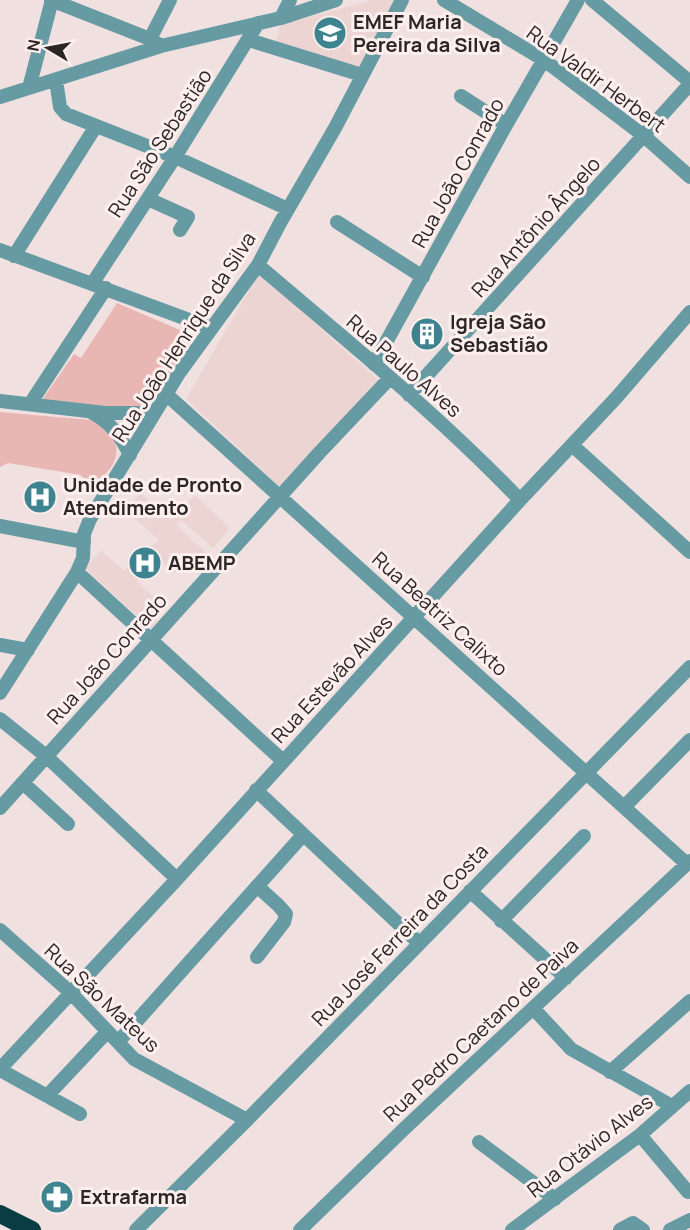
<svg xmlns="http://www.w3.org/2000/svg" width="690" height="1230" viewBox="0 0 690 1230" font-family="Manrope,sans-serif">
<rect width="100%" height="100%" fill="#f0e1e0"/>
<!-- built -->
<path fill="#ebd4d2" d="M373,0H399L362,69L276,42L280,25Z
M259,273L379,381L281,488L186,399Z
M140,493L171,520L195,495L230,528L213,548L181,520L176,525L207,553L201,560L207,566L199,575L179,558L172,565L177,570L174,574L160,560L156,574L140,570L137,582L155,598L144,609L157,621L151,629L85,568L101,550L124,571L137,556L159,540L122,507L128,500L132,503Z"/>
<!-- green -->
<path fill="#e8b7b3" d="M117,303L194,336L142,414L42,400L74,354L81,358Z
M0,412L91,420C128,433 123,472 88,484L81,475L8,463L0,467Z"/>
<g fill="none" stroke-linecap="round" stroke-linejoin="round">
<!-- minor -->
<path stroke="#669ba4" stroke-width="14" d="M51,0L150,39L161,46
M444,0L544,60L644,136L690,177
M592,0L690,82
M281,18L290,0
M150,39L170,0
M249,40L362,75
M56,80L60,107L66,114L175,157L288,209
M29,88L52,0
M461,96L506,125
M0,97L161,46L281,18L336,0
M148,199L188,217L180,230
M337,222L423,277
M0,250L211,328
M14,256L96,126
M258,265C347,341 439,415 520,500
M92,284L175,157L258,23
M374,364L506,125L578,0
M166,394L687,864
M409,395L690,84
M0,401L105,413H154
M30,404L106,288
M91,412C110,422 121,436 130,455
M572,445L690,552
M0,526L84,542
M77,572L283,761
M0,645L28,650
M0,693L77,572L83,558L84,534L90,519L179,373L258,265L280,223L335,128L402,0
M0,719L46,756L177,879
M23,783L68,824
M256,790L419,943
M624,807L690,740
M0,808L320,452L390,378
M257,886L278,905L286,914L284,922L257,957
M470,891L566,978
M501,921L584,836
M0,930L70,992L134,1059L247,1120
M533,1008L571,1049L672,1106
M118,1042L303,835
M0,1069L177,879L520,500L616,398L690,312
M0,1070L80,1114
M610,1072L690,1001
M47,1096L107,1032
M640,1135L688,1192
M479,1142L555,1199
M136,1230L247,1120L690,667
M300,1230L405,1128L690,861
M512,1230L640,1135L690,1091
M620,1230L633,1223L643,1230
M670,1230L690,1220"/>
<!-- highway -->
<path stroke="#0a3c43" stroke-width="18" d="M0,1214L32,1230"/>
</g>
<!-- icons -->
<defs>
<g id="school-disc" transform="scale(1.725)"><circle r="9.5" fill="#3e8490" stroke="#fdefed"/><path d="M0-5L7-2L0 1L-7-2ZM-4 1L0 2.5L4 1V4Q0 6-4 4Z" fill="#fff"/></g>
<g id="building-disc" transform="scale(1.725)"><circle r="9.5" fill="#3e8490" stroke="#fdefed"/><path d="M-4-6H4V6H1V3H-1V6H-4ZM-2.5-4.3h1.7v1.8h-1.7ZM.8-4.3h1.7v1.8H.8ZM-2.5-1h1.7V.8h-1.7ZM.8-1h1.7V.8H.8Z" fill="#fff"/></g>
<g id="hospital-disc" transform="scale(1.725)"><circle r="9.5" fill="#3e8490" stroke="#fdefed"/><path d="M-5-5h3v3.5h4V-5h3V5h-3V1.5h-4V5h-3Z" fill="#fff"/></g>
<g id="pharmacy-disc" transform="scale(1.725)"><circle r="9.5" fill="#3e8490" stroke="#fdefed"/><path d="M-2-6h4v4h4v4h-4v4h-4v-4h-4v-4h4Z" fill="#fff"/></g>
</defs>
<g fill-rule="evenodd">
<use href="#school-disc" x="330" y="33"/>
<use href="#building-disc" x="427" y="334"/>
<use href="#hospital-disc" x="40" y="497"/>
<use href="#hospital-disc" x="145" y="563"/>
<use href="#pharmacy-disc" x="57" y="1197"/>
</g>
<g text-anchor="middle" stroke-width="6" stroke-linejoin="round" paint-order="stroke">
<!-- poi labels -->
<g font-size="20" font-weight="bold" fill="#2c2626" stroke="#fdefed" text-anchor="start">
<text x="353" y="29">EMEF Maria<tspan x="353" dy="23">Pereira da Silva</tspan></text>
<text x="450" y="329">Igreja São<tspan x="450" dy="23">Sebastião</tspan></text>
<text x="63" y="492">Unidade de Pronto<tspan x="63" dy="23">Atendimento</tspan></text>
<text x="168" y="570">ABEMP</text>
<text x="80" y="1204">Extrafarma</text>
</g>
<!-- street labels -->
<g font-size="20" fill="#2c2626" stroke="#fdefed">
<text transform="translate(596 79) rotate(36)" y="7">Rua Valdir Herbert</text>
<text transform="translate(160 143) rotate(-57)" y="7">Rua São Sebastião</text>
<text transform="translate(458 173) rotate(-61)" y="7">Rua João Conrado</text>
<text transform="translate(536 227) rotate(-48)" y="7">Rua Antônio Ângelo</text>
<text transform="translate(184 337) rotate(-57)" y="7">Rua João Henrique da Silva</text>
<text transform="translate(404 366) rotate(41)" y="7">Rua Paulo Alves</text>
<text transform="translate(440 614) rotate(42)" y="7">Rua Beatriz Calixto</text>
<text transform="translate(107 659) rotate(-48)" y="7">Rua João Conrado</text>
<text transform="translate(332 679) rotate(-47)" y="7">Rua Estevão Alves</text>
<text transform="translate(400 935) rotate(-46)" y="7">Rua José Ferreira da Costa</text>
<text transform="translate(102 998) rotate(43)" y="7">Rua São Mateus</text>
<text transform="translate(481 1030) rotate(-43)" y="7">Rua Pedro Caetano de Paiva</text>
<text transform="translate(590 1146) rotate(-38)" y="7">Rua Otávio Alves</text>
</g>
</g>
<!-- north arrow -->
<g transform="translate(48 48) rotate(280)" stroke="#fdefed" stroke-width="4.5" paint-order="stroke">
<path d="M0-4.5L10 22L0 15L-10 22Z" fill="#2c2626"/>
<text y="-9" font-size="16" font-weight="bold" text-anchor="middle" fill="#2c2626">N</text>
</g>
</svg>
